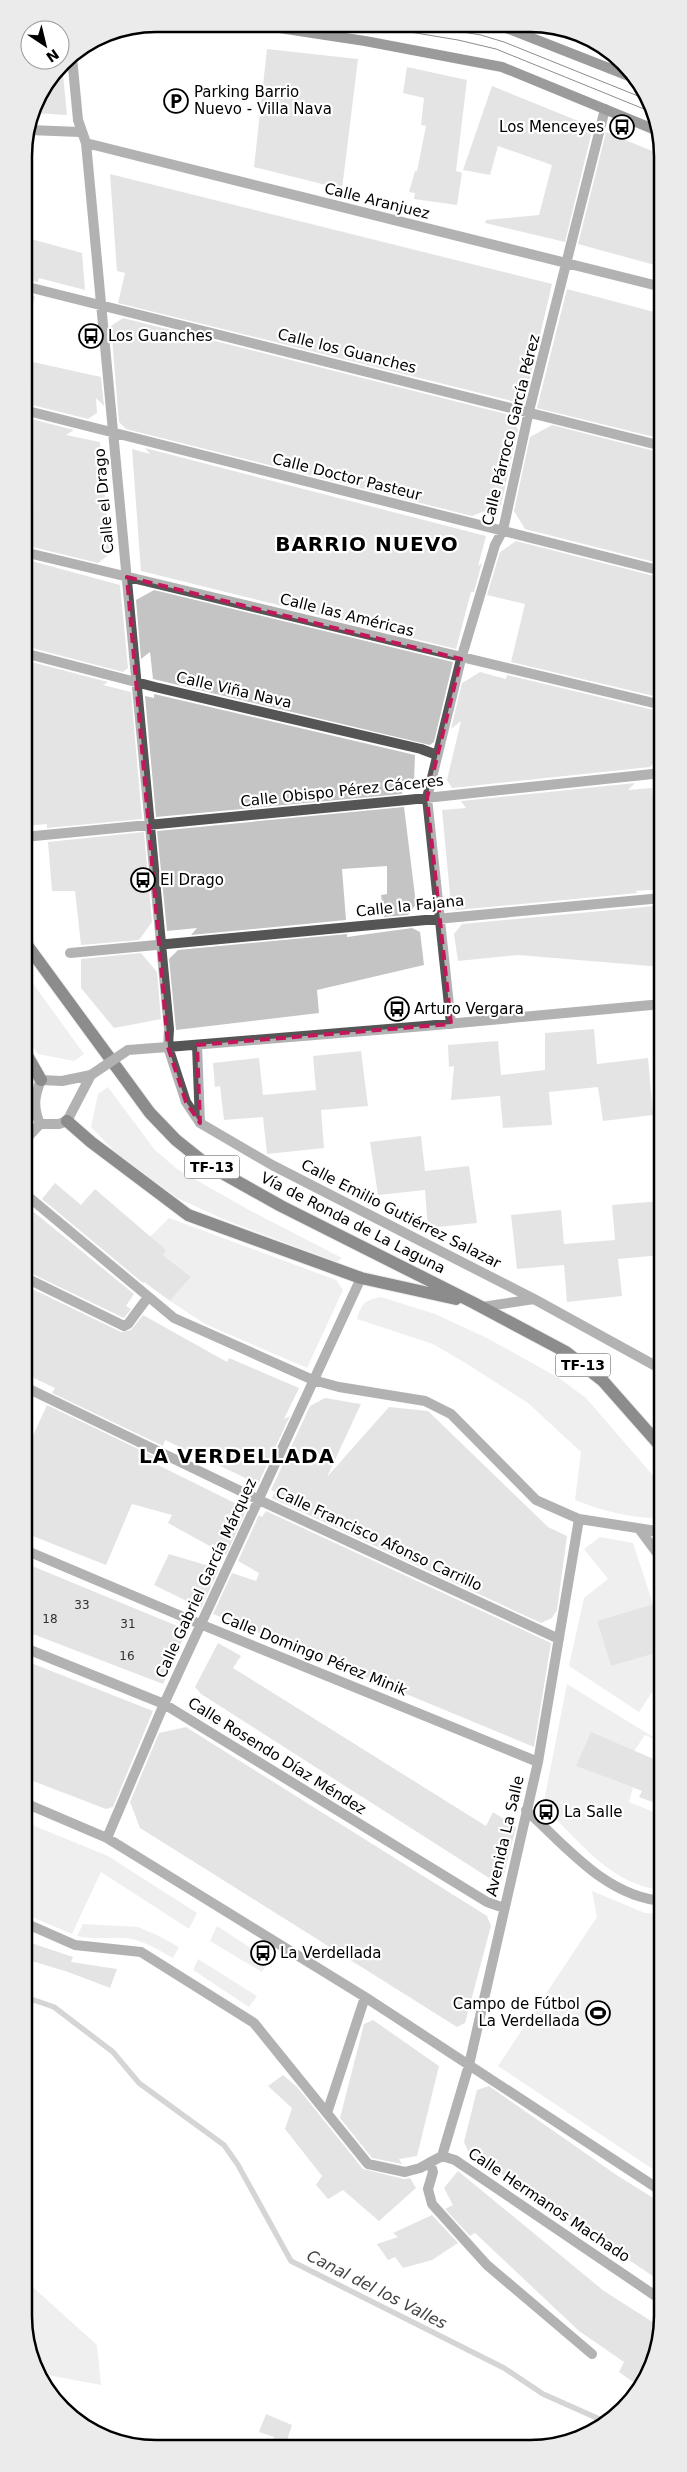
<svg xmlns="http://www.w3.org/2000/svg" width="687" height="2472" viewBox="0 0 687 2472" font-family="'DejaVu Sans',sans-serif">
<rect width="100%" height="100%" fill="#fff"/>
<!-- green -->
<path fill="#dcdcdc" d="M24,971L84,1054L74,1061L38,1054L29,1042L24,1031Z
M108,1087L154,1149L177,1169L249,1210L342,1258L337,1262L223,1219L177,1198L115,1152L91,1127L98,1094Z
M169,1218L336,1280L343,1290L307,1368L205,1324L170,1301L191,1277L163,1255L150,1237Z
M381,1297L435,1314L487,1338L559,1378L586,1398L663,1487V1518C633,1519 602,1511 575,1500L581,1452L528,1403L467,1364L433,1344L357,1319C361,1304 365,1300 381,1297Z
M600,1537L633,1543L653,1604L597,1621L611,1666L663,1651V1676L639,1712L569,1666L584,1598L608,1579L584,1549Z
M567,1684L663,1743L645,1735L634,1751L591,1733L577,1766L633,1788L629,1802L654,1812L663,1794V1890C612,1886 580,1842 546,1809L544,1801Z
M25,1822L108,1856L197,1913L189,1929L101,1872L72,1934L25,1914Z
M592,1891L645,1913L663,1914V2176L498,2066L597,1917Z
M83,1924L138,1927L159,1936L179,1947L173,1958C158,1950 142,1939 125,1938C109,1937 94,1940 77,1936Z
M217,1926L269,1960L262,1972L210,1941Z
M198,1959L257,1996L249,2007L193,1970Z
M25,2280L97,2345L101,2385L37,2373L25,2333Z"/>
<g fill="none" stroke-linecap="round" stroke-linejoin="round">
<!-- stream -->
<path stroke="#a3a3a3" stroke-width="5.5" d="M25,1997L54,2007L113,2052L139,2083L224,2145L238,2165L291,2261L504,2368L543,2394L606,2422"/>
</g>
<!-- building -->
<path fill="#c4c4c4" d="M267,49L358,59L342,189L254,167Z
M62,64L67,115L33,113L37,98Z
M407,67L467,80L456,171L462,173L457,205L414,199L415,193L409,192L415,171H417L426,126L421,125L424,98L403,93Z
M492,86L593,127L565,242L485,223L486,220L539,215L552,165L498,146L490,175L463,170Z
M606,132L662,155L658,176L662,178V267L578,244Z
M110,174L552,284L524,404L118,303L125,273L117,271Z
M24,237L82,253L85,290L39,278L38,282L24,279Z
M567,289L662,314V439L537,408Z
M24,293L35,296L30,316H24Z
M123,318L510,415L518,430L501,505L472,516L126,429L119,422L111,326Z
M24,360L101,377L104,406L96,398L97,413L88,419L24,403Z
M24,417L74,430L66,435L100,442L110,554L98,563L24,545Z
M552,425L662,453V564L525,529L514,511L530,437Z
M145,448L486,536L478,566L482,563L474,592H471L456,649L141,571L132,449L150,454Z
M516,541L662,578V698L511,662L525,604L487,595L500,552Z
M24,559L120,585L128,668L123,672L24,646Z
M154,590L453,662L434,742L430,745L153,679L150,652L141,659L136,600Z
M24,660L108,682L103,685L131,692L142,819L47,828V824L24,826Z
M480,672L506,679L507,675L662,712V732L656,761L650,767L452,788L447,780L461,721L451,729L462,683Z
M154,694L415,755L414,782L401,784L402,794L156,817L145,696L154,698Z
M635,783L628,790L652,788L662,889L635,891L638,893L457,910L451,905L442,810L466,808L461,801Z
M404,807L416,904L408,915L384,917L381,895L387,894V866L342,869L346,920L191,935L197,928L167,931L157,831Z
M144,832L152,922L139,940L81,945L75,891H52L48,842Z
M655,906L662,911V967L518,955L458,961L454,934L462,924Z
M412,928L420,932L424,965L317,990L319,1013L176,1030L169,959L178,950L347,934V937Z
M141,953L157,972L161,1019L114,1028L81,988V959Z
M594,1029L597,1064L648,1058L653,1115L603,1121L598,1087L549,1092L552,1125L503,1128L500,1096L451,1100L454,1066L449,1067L448,1045L498,1041L501,1075L545,1070V1033Z
M361,1051L368,1106L321,1110L324,1148L267,1154L263,1117L224,1120L220,1086L215,1087L213,1063L259,1058L263,1095L316,1090L313,1056Z
M421,1136L425,1171L469,1166L477,1223L428,1228L425,1190L378,1195L370,1142Z
M55,1183L81,1205L95,1189L166,1250L163,1255L191,1277L170,1301L144,1282L143,1283L42,1199Z
M661,1201L663,1255L618,1259L622,1296L567,1302L564,1265L517,1269L511,1215L561,1210L564,1244L615,1240L612,1205Z
M24,1204L134,1294L126,1306L131,1309L124,1318L24,1270Z
M24,1285L121,1332L131,1330L143,1315L227,1362L229,1358L299,1388L284,1419L290,1416L258,1484L165,1440L163,1446L52,1393L55,1388L25,1374Z
M325,1398L361,1404L327,1477L389,1407L428,1411L548,1527L567,1536L557,1610L552,1618L541,1623L272,1498L275,1492L271,1490L310,1406Z
M47,1405L157,1458L154,1463L247,1509L226,1555L168,1523L172,1515L132,1504L106,1565L25,1533V1453Z
M266,1511L551,1643L534,1747L213,1614L232,1573L256,1581L259,1573L238,1561L259,1515L262,1517Z
M169,1554L219,1569L201,1608L154,1585Z
M25,1563L187,1630L163,1684L25,1631Z
M653,1604L663,1637V1651L611,1666L597,1621Z
M218,1643L241,1656L233,1668L486,1826L493,1812L516,1827L503,1878L497,1883L201,1694L195,1687Z
M31,1663L153,1711L113,1807L106,1809L25,1778V1678Z
M186,1727L487,1916L491,1926L465,2023L457,2027L140,1828L130,1802L159,1733Z
M591,1732L663,1763V1794L658,1804L639,1797L642,1791L576,1766Z
M25,1941L73,1957L71,1962L117,1969L110,1988L68,1972L25,1959Z
M373,2020L439,2066L417,2156L399,2159L402,2164L372,2158L340,2118L364,2024Z
M283,2075L297,2087L363,2169L404,2179L410,2178L416,2188L379,2221L343,2190L328,2199L316,2185L322,2176L285,2129L292,2108L268,2086Z
M489,2086L618,2176L663,2204V2283L468,2151L464,2142L477,2090Z
M458,2171L604,2291L662,2328L653,2366L640,2387L619,2372L624,2362L579,2331L475,2233L470,2236L445,2209L453,2205L444,2188Z
M432,2215L458,2243L432,2260L403,2268L395,2257L388,2260L377,2244L398,2237L393,2233Z
M266,2414L292,2425L285,2446H272L274,2437L259,2432Z"/>
<g fill="none" stroke-linecap="round" stroke-linejoin="round">
<!-- primary casing -->
<g stroke="#dbdbdb" stroke-width="14">
<path id="primary" d="M24,941L150,1113L176,1140L206,1164L281,1206L474,1303L566,1352L603,1381L663,1449
M24,1050L41,1080
M67,1121L91,1142L188,1215L361,1278L456,1299"/>
</g>
<!-- street -->
<path stroke="#555" stroke-width="10" d="M72,57L78,120L86,143L169,1029L168,1047L186,1102L200,1123L272,1165L534,1299L663,1370
M29,130L80,132
M86,143L662,287
M24,286L662,446
M24,410L662,571
M24,552L662,705
M24,653L155,687L421,749L437,755
M24,837L407,800L662,773
M70,953L662,898
M451,1024L427,798L461,659L495,545L503,530L529,411L605,109
M197,1045L200,1123
M168,1047L425,1026L662,1004
M40,1124C33,1107 34,1097 41,1080L62,1081L91,1075
M40,1124H59L67,1121L91,1075
M24,1141L40,1124
M24,1193L174,1318L313,1380L339,1387L425,1401L451,1414L536,1500L579,1519L663,1532
M24,1277L124,1326L128,1324L148,1297
M482,1307L534,1299
M25,1387L259,1500L559,1639
M640,1530L663,1561
M25,1550L200,1624L538,1762
M25,1648L164,1704L487,1902L504,1908
M25,1803L107,1838L365,1997L663,2192
M526,1810C566,1846 606,1897 663,1901
M107,1838L164,1704L361,1278
M25,1923L75,1945L141,1952L254,2023L368,2164L405,2172L420,2168L442,2156
M327,2113L365,1997
M442,2156L469,2065L538,1762L579,1519
M442,2156L455,2160L663,2301
M430,2162L433,2172L428,2189L432,2204L487,2265L592,2354"/>
<!-- secondary -->
<path stroke="#222" stroke-width="10" d="M253,24L365,41L502,67L658,131
M501,26L634,78"/>
<!-- primary -->
<use href="#primary" stroke="#000" stroke-width="12"/>
<!-- tram -->
<path stroke="#000" stroke-width="1" d="M368,25L458,40L496,49L649,111
M426,26L481,35L504,42L643,98"/>
<!-- street-bridge -->
<path stroke="#555" stroke-width="10" d="M91,1075L128,1050L168,1047"/>
</g>
<!-- marked area -->
<path d="M0 0H687V2472H0ZM127,577L461,659L427,798L451,1024L197,1045L200,1123L186,1102L168,1047Z" fill="#fff" fill-opacity=".55" fill-rule="evenodd"/>
<path fill="none" stroke="#c2185b" stroke-width="4" stroke-dasharray="10 6" stroke-linejoin="round" d="M127,577L461,659L427,798L451,1024L197,1045L200,1123L186,1102L168,1047Z"/>
<!-- icons -->
<defs>
<g id="parking-ring" transform="scale(1.25)"><circle r="9.5" fill="#fff" stroke="#000" stroke-width="1.5"/><path d="M-3.5-5.5H1a3.5 3.5 0 0 1 0 7H-1V5.5H-3.5ZM-1-3.4V-.6H.8a1.4 1.4 0 0 0 0-2.8Z" fill="#000"/></g>
<g id="bus-ring" transform="scale(1.25)"><circle r="9.5" fill="#fff" stroke="#000" stroke-width="1.5"/><path d="M-5-6H5V4H4V6H2V4H-2V6H-4V4H-5ZM-3.5-4V0h7V-4ZM-3.5 1.2v1.5H-2V1.2ZM2 1.2v1.5H3.5V1.2Z" fill="#000"/></g>
<g id="stadium-ring" transform="scale(1.25)"><circle r="9.5" fill="#fff" stroke="#000" stroke-width="1.5"/><path d="M0-5a6.5 5 0 1 0 0 10a6.5 5 0 1 0 0-10ZM-3.5-1.8h7v3.6h-7Z" fill="#000"/></g>
</defs>
<g fill-rule="evenodd">
<use href="#parking-ring" x="176" y="101"/>
<use href="#bus-ring" x="622" y="127"/>
<use href="#bus-ring" x="91" y="336"/>
<use href="#bus-ring" x="143" y="880"/>
<use href="#bus-ring" x="397" y="1009"/>
<use href="#bus-ring" x="546" y="1812"/>
<use href="#bus-ring" x="263" y="1953"/>
<use href="#stadium-ring" x="598" y="2013"/>
</g>
<g text-anchor="middle" stroke-width="4.5" stroke-linejoin="round" paint-order="stroke">
<!-- number labels -->
<g font-size="12" fill="#313131">
<text x="82" y="1609">33</text>
<text x="50" y="1623">18</text>
<text x="128" y="1628">31</text>
<text x="127" y="1660">16</text>
</g>
<!-- shield labels -->
<g fill="#fff" stroke="#4c4c4c" stroke-width="1">
<rect x="184.5" y="1155.5" width="55" height="23" rx="4"/>
<rect x="555.5" y="1353.5" width="55" height="23" rx="4"/>
</g>
<g font-size="14" font-weight="bold" fill="#000">
<text x="212" y="1172">TF-13</text>
<text x="583" y="1370">TF-13</text>
</g>
<!-- poi labels -->
<g font-size="15" fill="#000" stroke="#fff" text-anchor="start">
<text x="194" y="97">Parking Barrio<tspan x="194" dy="17">Nuevo - Villa Nava</tspan></text>
<text x="604" y="132" text-anchor="end">Los Menceyes</text>
<text x="108" y="341">Los Guanches</text>
<text x="160" y="885">El Drago</text>
<text x="414" y="1014">Arturo Vergara</text>
<text x="564" y="1817">La Salle</text>
<text x="280" y="1958">La Verdellada</text>
<text x="580" y="2009" text-anchor="end">Campo de Fútbol<tspan x="580" dy="17">La Verdellada</tspan></text>
</g>
<!-- street labels -->
<g font-size="15" fill="#000" stroke="#fff">
<text transform="translate(377 201) rotate(14)" y="5">Calle Aranjuez</text>
<text transform="translate(347 351) rotate(14)" y="5">Calle los Guanches</text>
<text transform="translate(511 430) rotate(-76)" y="5">Calle Párroco García Pérez</text>
<text transform="translate(347 477) rotate(14)" y="5">Calle Doctor Pasteur</text>
<text transform="translate(104 501) rotate(-95)" y="5">Calle el Drago</text>
<text transform="translate(347 615) rotate(14)" y="5">Calle las Américas</text>
<text transform="translate(234 690) rotate(13)" y="5">Calle Viña Nava</text>
<text transform="translate(342 791) rotate(-6)" y="5">Calle Obispo Pérez Cáceres</text>
<text transform="translate(410 906) rotate(-6)" y="5">Calle la Fajana</text>
<text transform="translate(401 1214) rotate(27)" y="5">Calle Emilio Gutiérrez Salazar</text>
<text transform="translate(353 1223) rotate(27)" y="5">Vía de Ronda de La Laguna</text>
<text transform="translate(379 1539) rotate(25)" y="5">Calle Francisco Afonso Carrillo</text>
<text transform="translate(206 1578) rotate(-65)" y="5">Calle Gabriel García Márquez</text>
<text transform="translate(314 1654) rotate(22)" y="5">Calle Domingo Pérez Minik</text>
<text transform="translate(277 1756) rotate(32)" y="5">Calle Rosendo Díaz Méndez</text>
<text transform="translate(505 1836) rotate(-77)" y="5">Avenida La Salle</text>
<text transform="translate(549 2205) rotate(34)" y="5">Calle Hermanos Machado</text>
</g>
<!-- water labels -->
<g font-size="16" font-style="italic" fill="#444" stroke="#fff">
<text transform="translate(377 2289) rotate(27)" y="6">Canal del los Valles</text>
</g>
<!-- district labels -->
<g font-size="20" font-weight="bold" letter-spacing="1" fill="#000" stroke="#fff">
<text x="367" y="551">BARRIO NUEVO</text>
<text x="237" y="1463">LA VERDELLADA</text>
</g>
</g>
<!-- crop -->
<path d="M0 0H687V2472H0ZM156 32H530A124 124 0 0 1 654 156V2316A124 124 0 0 1 530 2440H156A124 124 0 0 1 32 2316V156A124 124 0 0 1 156 32Z" fill="#ebebeb" fill-rule="evenodd"/>
<path fill="none" stroke="#000" stroke-width="2.5" d="M156 32H530A124 124 0 0 1 654 156V2316A124 124 0 0 1 530 2440H156A124 124 0 0 1 32 2316V156A124 124 0 0 1 156 32Z"/>
<!-- north arrow -->
<g transform="translate(45 45) rotate(145)"><circle r="24" fill="#ffffff" stroke="#999999"/>
<path d="M0-4L9 19L0 12L-9 19Z" fill="#000000"/>
<text y="-8" font-size="14" font-weight="bold" text-anchor="middle" fill="#000000">N</text>
</g>
</svg>
